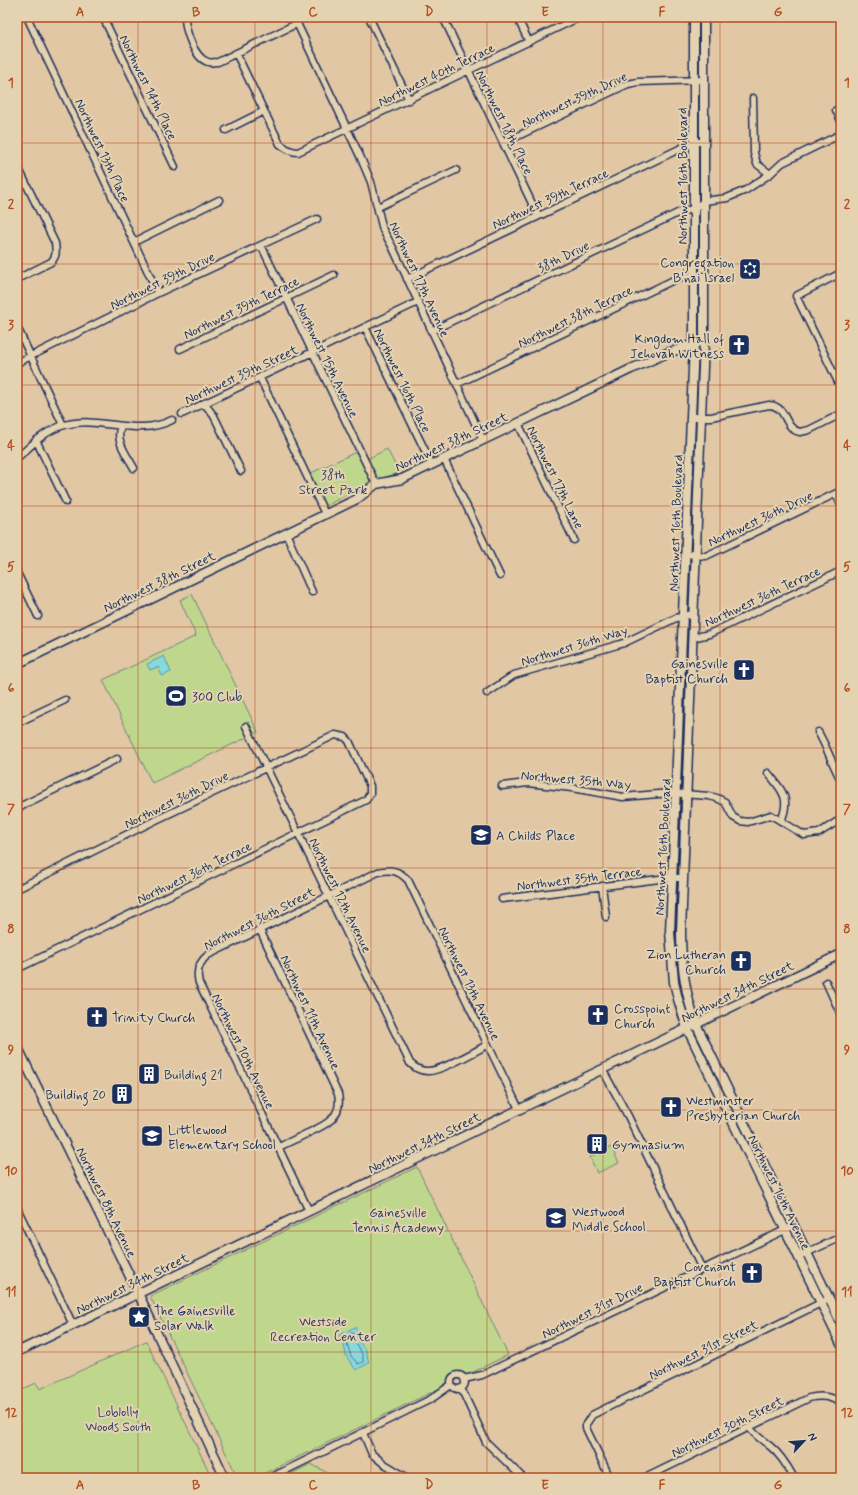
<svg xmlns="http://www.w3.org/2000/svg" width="858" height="1495" viewBox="0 0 858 1495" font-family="Mynerve,sans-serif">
<rect width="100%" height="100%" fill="#e2c7a5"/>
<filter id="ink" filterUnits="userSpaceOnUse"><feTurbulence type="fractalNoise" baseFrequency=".025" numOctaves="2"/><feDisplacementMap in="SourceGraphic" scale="8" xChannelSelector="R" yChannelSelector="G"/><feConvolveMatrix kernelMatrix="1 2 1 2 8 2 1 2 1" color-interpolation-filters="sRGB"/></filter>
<g filter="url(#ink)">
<!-- green -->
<path fill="#bfd78d" stroke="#6d8376" d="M387,449L399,473L369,482L324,507L309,474L356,452L367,459Z
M192,594L258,732L152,783L103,680L196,636L180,600Z
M611,1147L619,1163L597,1173L590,1157Z
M417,1167L508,1355L255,1478H238L150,1296Z
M146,1341L212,1478H17V1392L36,1383L40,1389Z
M311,1464L337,1478H282Z"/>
<!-- water -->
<path fill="#87d9de" stroke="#5c95ab" d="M164,656L171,672L162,676L158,667L150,670L147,664Z
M355,1327L360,1337L357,1339L366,1351L369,1363L356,1370L346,1356L344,1344L339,1335Z"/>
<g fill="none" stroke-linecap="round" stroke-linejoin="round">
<!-- shore -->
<path stroke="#467391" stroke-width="1" d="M352,1333L354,1334V1341C358,1348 364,1354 363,1362L358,1364L351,1356L345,1338L346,1336Z"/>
<!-- street casing -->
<g stroke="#1b2f5e" stroke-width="9">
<path id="street" d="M27,17L158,293
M103,17L175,167
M185,17C185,30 194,58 208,62C211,63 214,62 218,62L296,24
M294,17L360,156L371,182L383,230L392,246L483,440
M369,17L409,100
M443,17L538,216
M517,17L529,42
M236,53L280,144C286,149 291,152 298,152L580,17
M753,98L754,153L757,164L770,174
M836,110L841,121
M226,130L264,111
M503,143L628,84L638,82L704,80
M17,165L55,243C56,251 57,256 51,262L17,279
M378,207L456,170
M134,242L219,200
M261,245L376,484
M841,273L796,296L841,388
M407,279L694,142H703
M17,327L63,425
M365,327L432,465
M431,331L682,211L694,209L704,201L727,198L746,190L770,174L782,163L841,134
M180,349L334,275
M17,363L158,293L317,219
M260,378L325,514
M457,384L680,277L704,275
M204,403L214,416L241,471
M182,414L418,302
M691,417H711L769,405C788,406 783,429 800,432L809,430L841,414
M518,423L574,540
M121,427C114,439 128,457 134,468
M36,440L66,502
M17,458C32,445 45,430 65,425C101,415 136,438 172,420
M444,459L500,576
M836,494L841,505
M286,533L312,592
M686,554L706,556L841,491
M17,573L38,616
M692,638L709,634L841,571
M487,693L514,675L624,643L676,618L693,614
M17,723L65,700
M246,726L410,1063C415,1068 420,1071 427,1071C440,1072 474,1052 487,1045
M818,732C827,747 832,764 841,780
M768,773C782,790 791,798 781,821
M502,786L528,783L572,788L623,797L670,793L709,796L717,798L725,802L733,817L740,821L748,822L771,815L804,835L819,833L841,819
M17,808L117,759
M602,886L606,917
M17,889L158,819L335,735L345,737L349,741L370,786V794L366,800L17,969
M502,899L667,878H683
M260,930L338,1094C343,1117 326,1125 308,1133C298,1138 289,1142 279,1147
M826,982L841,1015
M602,1069L628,1116L702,1269
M17,1208L73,1325
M309,1211L199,983C196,972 199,962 208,955L378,872C391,869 398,870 408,880L519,1109
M804,1254L841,1237
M451 1382a7 7 0 1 1 14 0a7 7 0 1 1-14 0Z
M464,1379L482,1375L789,1228
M461,1388L486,1442L523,1478
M749,1427C755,1436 763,1440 771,1447C781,1455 788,1467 794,1478
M363,1433L372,1454L383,1463L408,1478
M270,1478L431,1399L451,1385
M610,1478L586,1428V1424L592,1415L829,1299
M645,1478L809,1398C821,1395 831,1396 841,1403"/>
</g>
<!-- secondary casing -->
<g stroke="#1b2f5e" stroke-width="11">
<path id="secondary" d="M694,17V344L670,932L674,982L678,999L687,1028L841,1344
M704,17V341L681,932C681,964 685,994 696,1024L841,1323
M17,664L357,499L376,484L402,479L631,369L665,354L697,343
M17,1046L138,1293L225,1478
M17,1352L841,954"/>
</g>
<!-- street -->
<use href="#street" stroke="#e5d2b0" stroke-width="6"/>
<!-- secondary -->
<use href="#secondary" stroke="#e5d2b0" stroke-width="8"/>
</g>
</g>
<!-- grid -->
<path fill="none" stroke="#b54e20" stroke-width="1" stroke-opacity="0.55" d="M138,17V1478M255,17V1478M371,17V1478M487,17V1478M603,17V1478M720,17V1478M17,143H841M17,264H841M17,385H841M17,506H841M17,627H841M17,748H841M17,868H841M17,989H841M17,1110H841M17,1231H841M17,1352H841"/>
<!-- icons -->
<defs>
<g id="synagogue-square" transform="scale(1.15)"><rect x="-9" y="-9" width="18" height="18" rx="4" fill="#1b2f5e" stroke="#e5d2b0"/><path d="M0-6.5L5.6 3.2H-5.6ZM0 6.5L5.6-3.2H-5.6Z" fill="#fff"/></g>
<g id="church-square" transform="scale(1.15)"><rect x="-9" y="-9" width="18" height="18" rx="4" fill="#1b2f5e" stroke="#e5d2b0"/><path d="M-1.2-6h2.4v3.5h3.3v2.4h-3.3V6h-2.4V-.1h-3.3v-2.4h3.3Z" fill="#fff"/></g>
<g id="stadium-square" transform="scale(1.15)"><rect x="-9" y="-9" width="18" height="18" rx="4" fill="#1b2f5e" stroke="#e5d2b0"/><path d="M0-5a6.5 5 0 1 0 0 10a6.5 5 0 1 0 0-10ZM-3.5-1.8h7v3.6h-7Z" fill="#fff"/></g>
<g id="school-square" transform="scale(1.15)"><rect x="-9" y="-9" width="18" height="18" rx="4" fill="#1b2f5e" stroke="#e5d2b0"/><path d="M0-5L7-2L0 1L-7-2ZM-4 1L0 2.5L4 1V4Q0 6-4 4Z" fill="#fff"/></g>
<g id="building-square" transform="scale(1.15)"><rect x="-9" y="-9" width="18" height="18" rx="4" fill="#1b2f5e" stroke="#e5d2b0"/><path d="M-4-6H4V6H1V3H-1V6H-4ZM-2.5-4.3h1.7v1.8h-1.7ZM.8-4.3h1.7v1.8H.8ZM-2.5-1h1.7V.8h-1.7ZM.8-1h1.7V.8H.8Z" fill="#fff"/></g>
<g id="sight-square" transform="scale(1.15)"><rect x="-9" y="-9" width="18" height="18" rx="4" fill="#1b2f5e" stroke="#e5d2b0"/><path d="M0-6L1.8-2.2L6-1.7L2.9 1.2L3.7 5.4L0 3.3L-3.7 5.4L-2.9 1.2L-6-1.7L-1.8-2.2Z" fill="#fff"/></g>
</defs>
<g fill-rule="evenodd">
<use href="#synagogue-square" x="750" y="269"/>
<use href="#church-square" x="739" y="345"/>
<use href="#church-square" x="744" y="670"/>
<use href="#stadium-square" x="176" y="696"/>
<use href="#school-square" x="481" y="835"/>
<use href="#church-square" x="741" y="961"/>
<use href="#church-square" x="598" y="1015"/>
<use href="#church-square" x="97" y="1017"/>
<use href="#building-square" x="149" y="1074"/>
<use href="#building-square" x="122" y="1094"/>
<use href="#church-square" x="671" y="1107"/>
<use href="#school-square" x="152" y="1136"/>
<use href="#building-square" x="597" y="1144"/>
<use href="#school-square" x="556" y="1218"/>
<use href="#church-square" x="752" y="1273"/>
<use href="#sight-square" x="139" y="1317"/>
</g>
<g text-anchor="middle" stroke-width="4" stroke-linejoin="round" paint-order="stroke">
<!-- street labels -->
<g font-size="13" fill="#1b2f5e" stroke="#e5d2b0">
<text transform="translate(436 74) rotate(-26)" y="5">Northwest 40th Terrace</text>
<text transform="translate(149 87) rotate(64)" y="5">Northwest 14th Place</text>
<text transform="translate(574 99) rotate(-25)" y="5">Northwest 39th Drive</text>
<text transform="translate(505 122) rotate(64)" y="5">Northwest 18th Place</text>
<text transform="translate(103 150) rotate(65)" y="5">Northwest 13th Place</text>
<text transform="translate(682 176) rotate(-90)" y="5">Northwest 16th Boulevard</text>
<text transform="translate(550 198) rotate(-25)" y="5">Northwest 39th Terrace</text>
<text transform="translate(563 256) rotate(-26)" y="5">38th Drive</text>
<text transform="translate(420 279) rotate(65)" y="5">Northwest 17th Avenue</text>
<text transform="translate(162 280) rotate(-26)" y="5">Northwest 39th Drive</text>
<text transform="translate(241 307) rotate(-26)" y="5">Northwest 39th Terrace</text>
<text transform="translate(575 316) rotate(-26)" y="5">Northwest 38th Terrace</text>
<text transform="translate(328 360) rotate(64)" y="5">Northwest 15th Avenue</text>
<text transform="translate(241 374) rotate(-25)" y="5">Northwest 39th Street</text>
<text transform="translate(403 380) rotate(64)" y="5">Northwest 16th Place</text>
<text transform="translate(451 441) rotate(-25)" y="5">Northwest 38th Street</text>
<text transform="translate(556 477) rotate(64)" y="5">Northwest 17th Lane</text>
<text transform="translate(760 518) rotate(-25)" y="5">Northwest 36th Drive</text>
<text transform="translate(675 523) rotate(-88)" y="5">Northwest 16th Boulevard</text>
<text transform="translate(159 581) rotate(-26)" y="5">Northwest 38th Street</text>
<text transform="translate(762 596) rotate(-25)" y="5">Northwest 36th Terrace</text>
<text transform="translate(574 645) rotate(-17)" y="5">Northwest 36th Way</text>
<text transform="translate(576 779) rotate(5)" y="5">Northwest 35th Way</text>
<text transform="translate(176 799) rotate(-26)" y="5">Northwest 36th Drive</text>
<text transform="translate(662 847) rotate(-87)" y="5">Northwest 16th Boulevard</text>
<text transform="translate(194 872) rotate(-26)" y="5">Northwest 36th Terrace</text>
<text transform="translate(579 878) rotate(-7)" y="5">Northwest 35th Terrace</text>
<text transform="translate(341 895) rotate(64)" y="5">Northwest 12th Avenue</text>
<text transform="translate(259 918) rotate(-27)" y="5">Northwest 36th Street</text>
<text transform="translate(470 983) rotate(64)" y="5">Northwest 13th Avenue</text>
<text transform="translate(737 991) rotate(-26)" y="5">Northwest 34th Street</text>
<text transform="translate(311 1012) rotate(65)" y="5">Northwest 11th Avenue</text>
<text transform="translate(244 1051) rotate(64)" y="5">Northwest 10th Avenue</text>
<text transform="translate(424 1142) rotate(-26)" y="5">Northwest 34th Street</text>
<text transform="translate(780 1192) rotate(64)" y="5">Northwest 16th Avenue</text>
<text transform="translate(107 1202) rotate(64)" y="5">Northwest 8th Avenue</text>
<text transform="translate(132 1283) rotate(-26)" y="5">Northwest 34th Street</text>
<text transform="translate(592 1310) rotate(-26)" y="5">Northwest 31st Drive</text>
<text transform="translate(703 1349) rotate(-26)" y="5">Northwest 31st Street</text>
<text transform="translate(727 1426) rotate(-26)" y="5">Northwest 30th Street</text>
</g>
<!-- poi labels -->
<g font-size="13" fill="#1b2f5e" stroke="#e5d2b0" text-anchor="start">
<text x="734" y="267" text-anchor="end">Congregation<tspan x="734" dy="15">B'nai Israel</tspan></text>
<text x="724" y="343" text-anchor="end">Kingdom Hall of<tspan x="724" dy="15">Jehovah Witness</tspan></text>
<text x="728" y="668" text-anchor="end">Gainesville<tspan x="728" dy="15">Baptist Church</tspan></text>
<text x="192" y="701">300 Club</text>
<text x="496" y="840">A Childs Place</text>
<text x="726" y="959" text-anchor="end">Zion Lutheran<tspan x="726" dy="15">Church</tspan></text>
<text x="614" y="1013">Crosspoint<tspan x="614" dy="15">Church</tspan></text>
<text x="112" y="1022">Trinity Church</text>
<text x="164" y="1079">Building 21</text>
<text x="106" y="1099" text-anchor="end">Building 20</text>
<text x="686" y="1105">Westminster<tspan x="686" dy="15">Presbyterian Church</tspan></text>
<text x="168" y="1134">Littlewood<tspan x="168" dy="15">Elementary School</tspan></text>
<text x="612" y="1149">Gymnasium</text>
<text x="572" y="1216">Westwood<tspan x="572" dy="15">Middle School</tspan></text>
<text x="736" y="1271" text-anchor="end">Covenant<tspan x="736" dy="15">Baptist Church</tspan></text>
<text x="154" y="1315">The Gainesville<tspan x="154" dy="15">Solar Walk</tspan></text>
</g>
<!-- park labels -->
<g font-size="13" fill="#2b4063" stroke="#e5d2b0">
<text x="333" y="479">38th<tspan x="333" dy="15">Street Park</tspan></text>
<text x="398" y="1217">Gainesville<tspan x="398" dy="15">Tennis Academy</tspan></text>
<text x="323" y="1326">Westside<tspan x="323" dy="15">Recreation Center</tspan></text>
<text x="118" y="1416">Loblolly<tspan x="118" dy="15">Woods South</tspan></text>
</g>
</g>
<!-- margin -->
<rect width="858" height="1495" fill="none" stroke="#e5d2b0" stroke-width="44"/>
<!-- north arrow -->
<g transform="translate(804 1441) rotate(64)" stroke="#e5d2b0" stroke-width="3" paint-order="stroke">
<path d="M0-3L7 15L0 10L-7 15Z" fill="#1b2f5e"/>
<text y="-6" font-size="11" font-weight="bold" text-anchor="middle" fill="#1b2f5e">N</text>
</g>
<rect x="22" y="22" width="814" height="1451" fill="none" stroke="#b54e20" stroke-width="1.5"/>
<g font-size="13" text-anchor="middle" font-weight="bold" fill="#b54e20">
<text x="80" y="16">A</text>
<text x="196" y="16">B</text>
<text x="313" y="16">C</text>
<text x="429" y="16">D</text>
<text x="545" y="16">E</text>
<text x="662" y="16">F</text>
<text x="778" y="16">G</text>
<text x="11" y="87">1</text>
<text x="847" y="87">1</text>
<text x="11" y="208">2</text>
<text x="847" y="208">2</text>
<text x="11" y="329">3</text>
<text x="847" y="329">3</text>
<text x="11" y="450">4</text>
<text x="847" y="450">4</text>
<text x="11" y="571">5</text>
<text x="847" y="571">5</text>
<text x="11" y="692">6</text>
<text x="847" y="692">6</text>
<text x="11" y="813">7</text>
<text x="847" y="813">7</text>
<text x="11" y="933">8</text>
<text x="847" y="933">8</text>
<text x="11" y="1054">9</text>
<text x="847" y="1054">9</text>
<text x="11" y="1175">10</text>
<text x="847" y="1175">10</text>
<text x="11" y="1296">11</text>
<text x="847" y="1296">11</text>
<text x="11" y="1417">12</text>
<text x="847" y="1417">12</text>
<text x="80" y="1489">A</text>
<text x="196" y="1489">B</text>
<text x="313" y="1489">C</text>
<text x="429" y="1489">D</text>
<text x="545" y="1489">E</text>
<text x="662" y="1489">F</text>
<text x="778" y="1489">G</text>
</g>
</svg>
